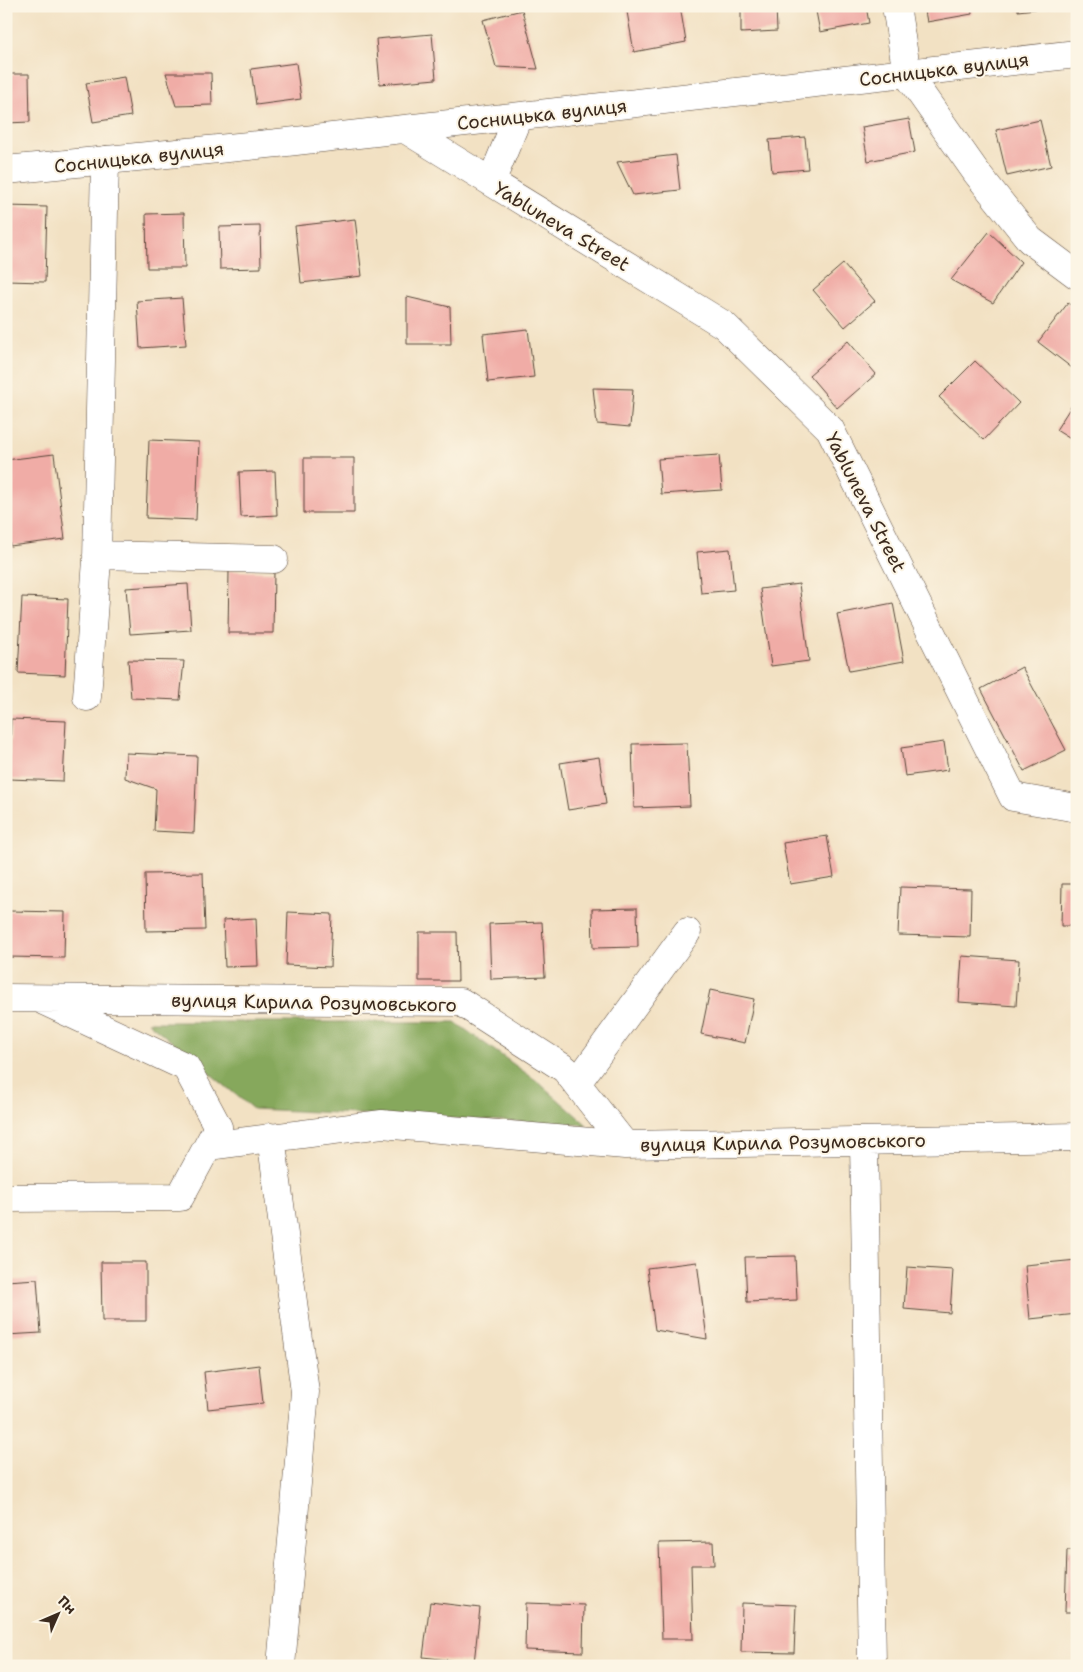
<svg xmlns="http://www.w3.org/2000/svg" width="1083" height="1672" viewBox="0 0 1083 1672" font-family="'Shantell Sans',sans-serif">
<rect width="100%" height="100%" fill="#fcf5e5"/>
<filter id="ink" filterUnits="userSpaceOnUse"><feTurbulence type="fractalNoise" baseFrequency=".02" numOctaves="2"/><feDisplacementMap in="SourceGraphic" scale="10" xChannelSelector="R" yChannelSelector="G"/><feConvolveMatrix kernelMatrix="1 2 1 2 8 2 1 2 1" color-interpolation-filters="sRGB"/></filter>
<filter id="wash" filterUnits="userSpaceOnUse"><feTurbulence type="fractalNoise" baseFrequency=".0096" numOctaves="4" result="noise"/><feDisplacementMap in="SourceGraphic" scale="20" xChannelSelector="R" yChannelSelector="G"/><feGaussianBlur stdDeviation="1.12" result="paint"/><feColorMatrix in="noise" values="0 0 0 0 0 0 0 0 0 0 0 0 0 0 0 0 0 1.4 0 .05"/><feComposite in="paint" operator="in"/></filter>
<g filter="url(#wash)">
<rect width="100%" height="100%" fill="#f2e1c3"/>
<!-- forest -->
<path fill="#86a85c" stroke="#60693d" d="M148,1022H455L537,1081L587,1125L253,1109Z"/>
<g id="blocks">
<!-- building -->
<path fill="#f0aca6" d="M626,6H680L686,42L634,52Z
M741,6H776L777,31L741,33Z
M815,6H866L869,23L820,32Z
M924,6H971L972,14L927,22Z
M1018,6H1051V7L1018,11Z
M522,10L538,69L496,67L483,20Z
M432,34L436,79L380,84L376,39Z
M296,63L301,99L256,105L251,69Z
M166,73H211L212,105L176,106Z
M6,74H29L30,122L6,123Z
M124,77L131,116L93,122L86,83Z
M909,119L915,152L868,161L862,127Z
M1040,120L1051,166L1007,176L996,130Z
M805,137L808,169L772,172L769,140Z
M676,155L680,190L633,195L617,162Z
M6,206L47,207L45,282L6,281Z
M184,213L185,268H147L146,214Z
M355,219L362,276L301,283L295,226Z
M260,226L261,268L220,269L219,227Z
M989,232L1021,262L993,303L951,280Z
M843,264L875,301L845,327L813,290Z
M407,297L450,307L451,344H407Z
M182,298L186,345L140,348L137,301Z
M1068,303L1077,310L1076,371L1038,342Z
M528,329L534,377L488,382L483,334Z
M848,341L876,374L837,408L809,375Z
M975,361L1019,403L984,440L939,397Z
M593,388L633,389L630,427L597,424Z
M1077,397V443L1056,430Z
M149,440L199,442L196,520L146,518Z
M54,454L65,539L10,546L6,513V460Z
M719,455L722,490L661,494L658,459Z
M304,458H354V513H304Z
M275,471L277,515L241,517L239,472Z
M730,549L734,590L701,593L697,552Z
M229,571L274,572L273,633H228Z
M188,584L191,630L130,634L126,588Z
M799,584L809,661L771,666L760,589Z
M22,597L68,599L65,675L18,673Z
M893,603L904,661L849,671L837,614Z
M128,660L184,661L180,700L131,698Z
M1022,667L1066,750L1024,771L981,689Z
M11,719L66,721L63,781L9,779Z
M944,742L948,770L905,776L901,748Z
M687,743L690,806L634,808L632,744Z
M126,753L197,756L194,833L154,831L156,789L125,778Z
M599,757L606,804L568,810L560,763Z
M827,836L834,877L790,884L783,843Z
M203,873L205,930L146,931L145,874Z
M1062,884H1077V926H1061Z
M900,887L971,889L970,937L898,935Z
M637,908L638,947L593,948L592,909Z
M9,911L65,912L64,958L8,957Z
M288,912L332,914L330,967L286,965Z
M256,918L258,966L225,967L223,920Z
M542,922L545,977L491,979L489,924Z
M419,932H457L458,981H419Z
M962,956L1019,960L1016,1006L959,1002Z
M710,990L754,999L745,1043L701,1034Z
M795,1256L797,1300L747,1302L745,1257Z
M1077,1260V1314L1030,1319L1025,1265Z
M101,1262H146V1321H102Z
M697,1262L707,1339L655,1330L647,1268Z
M907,1267L953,1270L950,1313L904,1309Z
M37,1279L41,1333L6,1335V1281Z
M259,1365L263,1403L208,1409L204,1372Z
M713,1542L714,1565H691L693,1639H662L659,1543Z
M1067,1550H1077V1612H1065Z
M430,1602L480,1608L474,1663L423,1657Z
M526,1603L584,1605L583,1652L525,1650Z
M742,1603L796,1605L794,1653L741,1652Z"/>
</g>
</g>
<g filter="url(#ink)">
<use href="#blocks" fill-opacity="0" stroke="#564537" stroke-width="1"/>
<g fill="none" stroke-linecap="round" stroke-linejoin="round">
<!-- minor casing -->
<g stroke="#564537" stroke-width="29">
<path id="minor" d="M896,6L907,74L976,172L1030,240L1077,275
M405,129L724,325L830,429L1013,797L1077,808
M6,170L278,143L1077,54
M491,182L518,117
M97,555L274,559
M87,697L97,560L105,160
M6,998L461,1002L565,1069L625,1145L1077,1137
M577,1083L687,932
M271,1137L305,1392L281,1666
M864,1141L872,1666
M208,1146L382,1124L625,1145
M6,1198L180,1197L218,1127L186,1067L44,1001"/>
</g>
<!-- minor -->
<use href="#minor" stroke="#fff" stroke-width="28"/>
</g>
</g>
<g text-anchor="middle" stroke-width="4" stroke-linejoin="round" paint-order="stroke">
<!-- street labels -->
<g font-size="19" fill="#3b2a1e" stroke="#fcf5e5">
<text transform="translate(944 69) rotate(-7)" y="7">Сосницька вулиця</text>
<text transform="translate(542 114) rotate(-6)" y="7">Сосницька вулиця</text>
<text transform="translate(139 157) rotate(-6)" y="7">Сосницька вулиця</text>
<text transform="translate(562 226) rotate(31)" y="7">Yabluneva Street</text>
<text transform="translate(866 502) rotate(63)" y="7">Yabluneva Street</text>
<text transform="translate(314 1002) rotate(1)" y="7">вулиця Кирила Розумовського</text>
<text transform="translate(783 1142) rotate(-1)" y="7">вулиця Кирила Розумовського</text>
</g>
</g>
<!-- margin -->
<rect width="1083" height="1672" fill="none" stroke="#fcf5e5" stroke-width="25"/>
<!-- north arrow -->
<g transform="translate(58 1614) rotate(45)" stroke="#fcf5e5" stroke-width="4" paint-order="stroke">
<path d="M0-4L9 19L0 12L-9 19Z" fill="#3b2a1e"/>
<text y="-8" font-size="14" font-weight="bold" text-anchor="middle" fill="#3b2a1e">Пн</text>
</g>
</svg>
